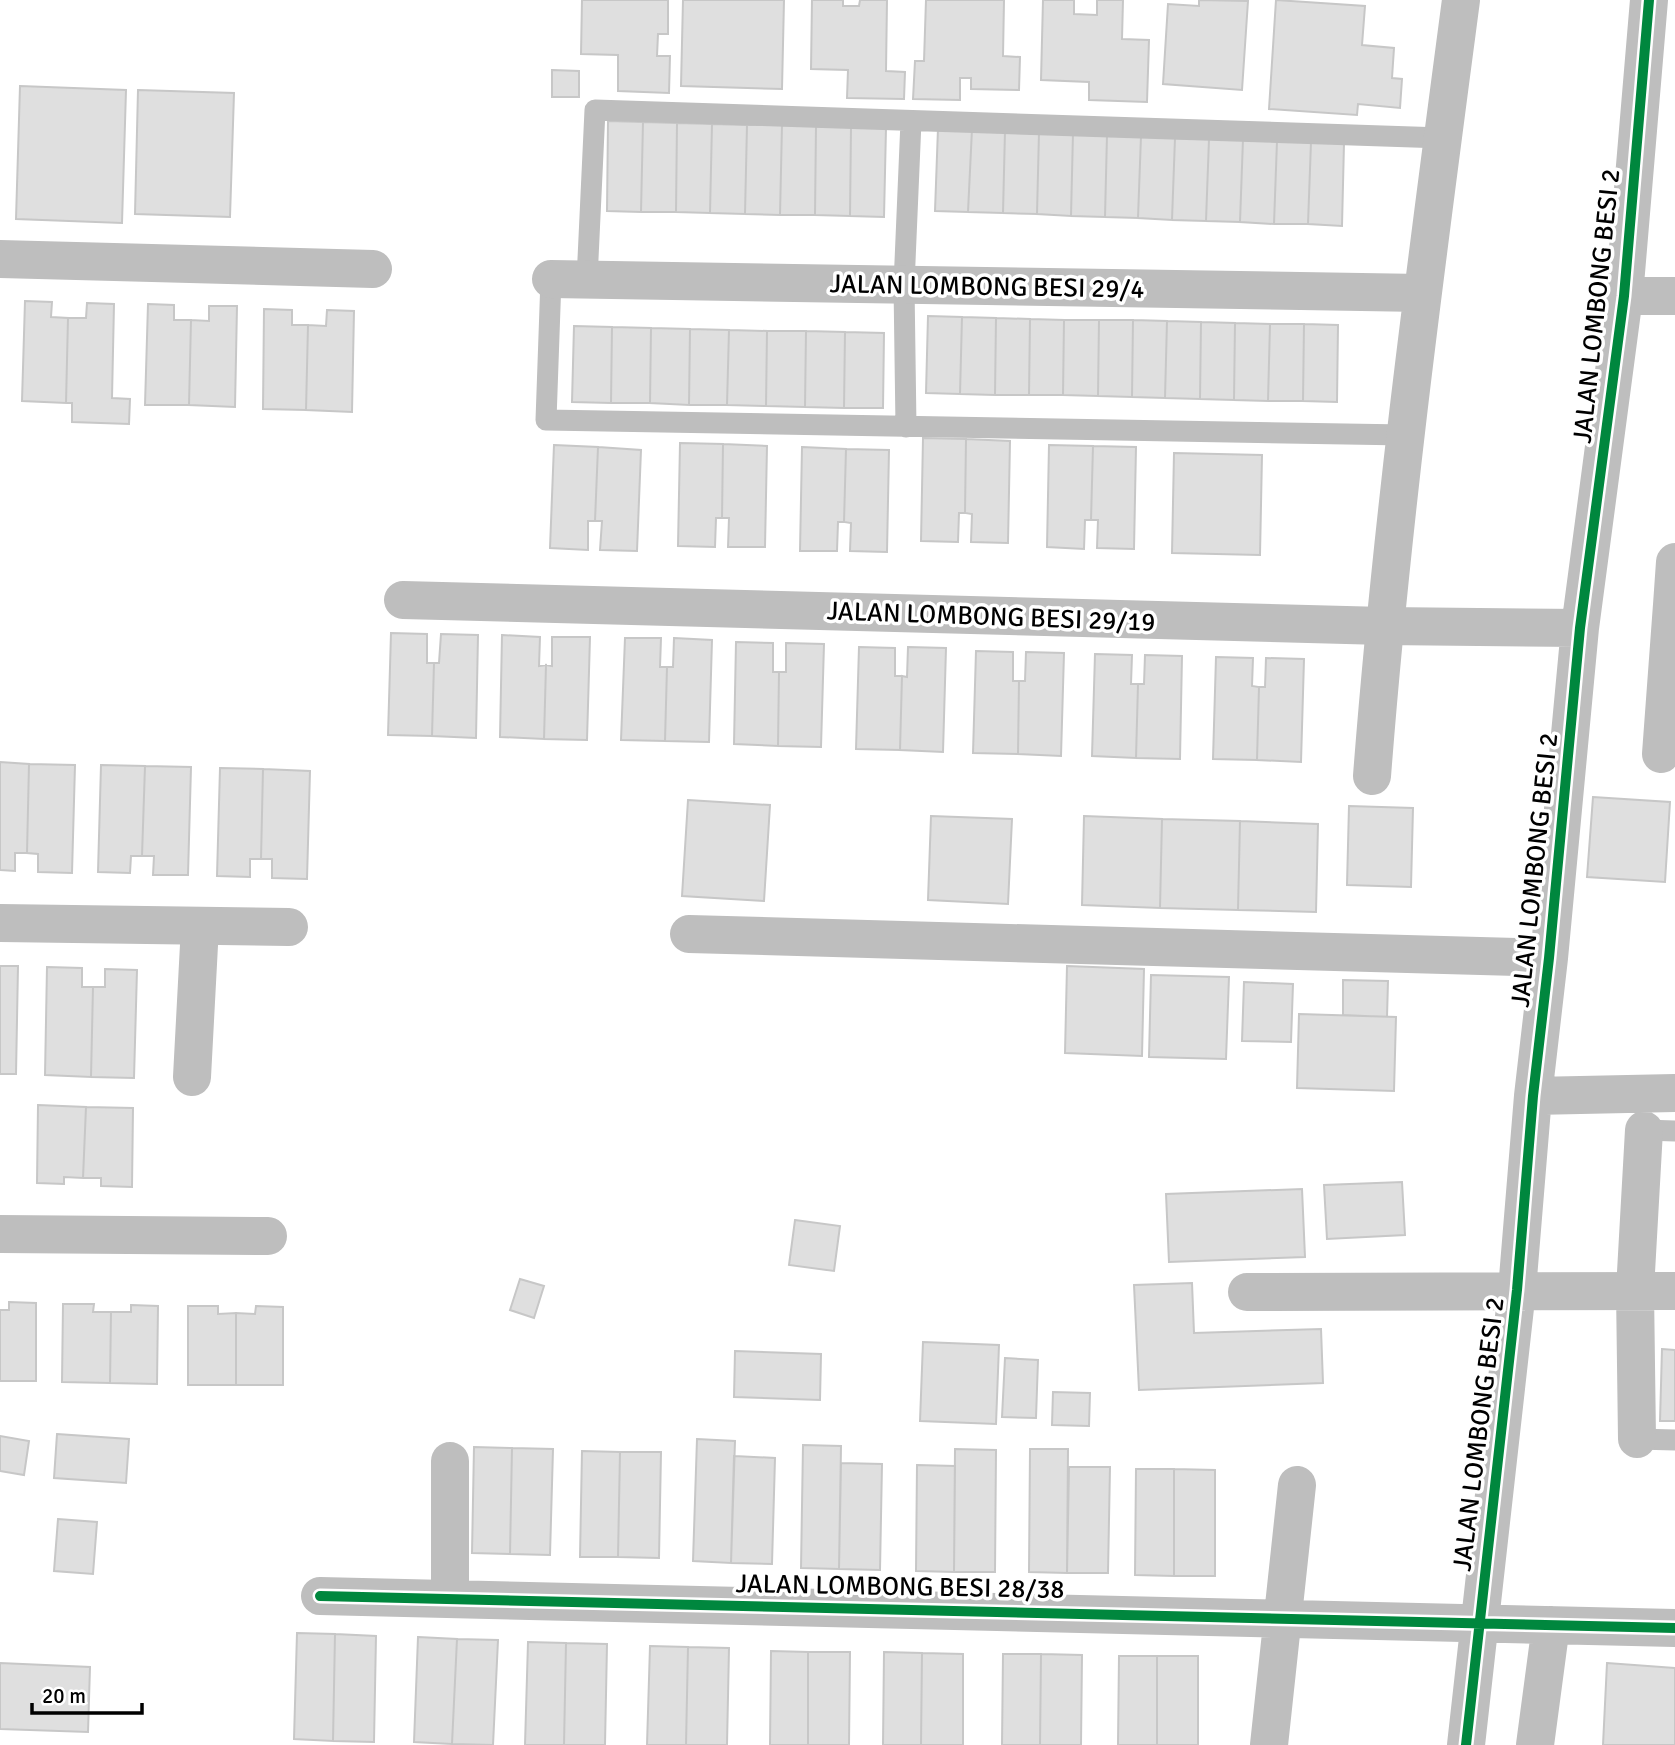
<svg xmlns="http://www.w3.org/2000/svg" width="1675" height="1745" viewBox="0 0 1675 1745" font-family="Signika,sans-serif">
<rect width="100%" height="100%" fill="#fff"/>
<!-- building -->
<path fill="#dfdfdf" stroke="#c7c7c7" stroke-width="2" d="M582,0H668V34H658L657,56H670L669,93L618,91V55L581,54Z
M683,0H784L782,89L681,86Z
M812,0H843V6H859L860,0H887L886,71L905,72L904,99L847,98L848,70L811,69Z
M926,0H1004L1003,56L1020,57L1019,90L971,89V78H960V100L913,99L915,61H924Z
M1043,0H1074V14L1097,15V0H1123L1122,39L1149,40L1147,102L1089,100V82L1041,80Z
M1199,0L1248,1L1242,90L1163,84L1168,4L1199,6Z
M1276,0L1365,6L1362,45L1394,48L1392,78L1402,79L1400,108L1358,104L1357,115L1269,109Z
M552,70L579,71V97H552Z
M20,86L126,90L122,223L16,219Z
M138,90L234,93L230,217L135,214Z
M608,121L643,122L641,212L607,211Z
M643,122L677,123L676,212H641Z
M677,123L712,124L710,213L676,212Z
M712,124L747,125L745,214L710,213Z
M747,125H782L780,215L745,214Z
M782,125L816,126L815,215H780Z
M816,126L851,127L850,216L815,215Z
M851,127L886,128L884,217L850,216Z
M938,128L972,129L968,212L935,211Z
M972,129L1005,131L1003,213L968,212Z
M1005,131L1039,132L1037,214L1003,213Z
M1039,132L1073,133L1071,216L1037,214Z
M1073,133L1107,135L1105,217L1071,216Z
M1107,135L1141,136L1138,218L1105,217Z
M1141,136L1175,138L1172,220L1138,218Z
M1175,138L1209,139L1206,221L1172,220Z
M1209,139H1243L1240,222L1206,221Z
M1243,139L1277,141L1274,224L1240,222Z
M1277,141L1311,142L1308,224H1274Z
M1311,142L1344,143L1342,226L1308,224Z
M25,301L52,302L51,317L68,318L66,403L22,401Z
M87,303L114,304L112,398L130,399L129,424L72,422V403H66L68,318H86Z
M148,304L174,305V320H191L189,405H145Z
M209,306H237L235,407L189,405L191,320L209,321Z
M264,309L292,310V325H308L306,410L263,409Z
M327,310L354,311L352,412L306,410L308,325L326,326Z
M928,316L962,317L960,394L926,393Z
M962,317L996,318L995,395L960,394Z
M996,318L1030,319L1029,395H995Z
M1030,319L1064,320L1063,395H1029Z
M1064,320H1099L1098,396L1063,395Z
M1099,320H1133L1132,397L1098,396Z
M1133,320L1167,321L1165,398L1132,397Z
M1167,321L1201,322L1200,399L1165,398Z
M1201,322L1235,323L1234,400L1200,399Z
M1235,323L1270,324L1268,401L1234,400Z
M1270,324H1304L1303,401H1268Z
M1304,324L1338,325L1337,402L1303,401Z
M574,326L612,327L611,403L572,402Z
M612,327L651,328L650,403H611Z
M651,328L690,329L689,405L650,403Z
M690,329L729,330L727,405H689Z
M729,330L767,331L766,406L727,405Z
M767,331H806L805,407L766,406Z
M806,331L845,332L844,408L805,407Z
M845,332L884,333L883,408H844Z
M923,438L966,439L965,513H959L958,542L921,541Z
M966,439L1010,441L1008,543L971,542L972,514L965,513Z
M680,443L723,444L722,518H716L715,547L678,546Z
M723,444L767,446L765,547H728L729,518H722Z
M554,445L598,447L595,521H588V550L550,548Z
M1049,445L1093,446L1091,520H1085L1084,549L1047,547Z
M1093,446L1136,447L1134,549L1097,548L1098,520H1091Z
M598,447L641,450L637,551L600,550L602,521H595Z
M802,447L846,449L844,522H838L837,551H800Z
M846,449L889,450L887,552L850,551L851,523L844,522Z
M1174,453L1262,455L1260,555L1172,553Z
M391,633L427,634V663H434L432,736L388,735Z
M441,634L478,635L476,738L432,736L434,663H439Z
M502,635L540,637L539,666L546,665L544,739L500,737Z
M552,637H590L587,740L544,739L546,665L552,666Z
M625,638H661L660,667H667L665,741L621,740Z
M674,638L712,640L709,742L665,741L667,667H673Z
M736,642L773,643V672H779L778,746L734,744Z
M786,643L824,644L821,747L778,746L779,672H786Z
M859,647L895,648V676H902L900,750L856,749Z
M908,647L946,648L943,752L900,750L902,676L907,677Z
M976,651L1013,652V681H1019L1018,754L973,753Z
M1026,652L1064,653L1061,756L1018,754L1019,681H1025Z
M1095,654L1132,655L1131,684H1138L1136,758L1092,756Z
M1145,655L1182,656L1180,759L1136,758L1138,684H1144Z
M1216,657L1253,658L1252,686L1259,687L1257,760L1213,759Z
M1266,658L1304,659L1301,762L1257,760L1259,687H1265Z
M0,762L29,764L27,853H15V871L0,870Z
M29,764L75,765L72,873L38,872V854L27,853Z
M101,765L145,766L142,856H131L130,873L98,872Z
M145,766L191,767L188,875H153L154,856H142Z
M220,768L263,769L261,859H250V877L217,876Z
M263,769L310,771L307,879L272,878V859H261Z
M1593,797L1670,802L1665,882L1587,877Z
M688,800L770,805L764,901L682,896Z
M1349,806L1413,808L1411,887L1347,885Z
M931,816L1012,819L1008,904L928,900Z
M1084,816L1162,819L1160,908L1082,905Z
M1162,819L1240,821L1238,910L1160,908Z
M1240,821L1318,824L1316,912L1238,910Z
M0,966H18L16,1074H0Z
M1067,966L1144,969L1142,1056L1065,1053Z
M47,967L82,968V987H93L91,1077L45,1075Z
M105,969L137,970L134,1078L91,1077L93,987H105Z
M1151,975L1229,977L1226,1059L1149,1057Z
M1343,980L1388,981L1387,1017L1343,1015Z
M1244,982L1293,984L1291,1042L1242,1041Z
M1299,1014L1396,1017L1394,1091L1297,1088Z
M38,1105L86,1107L83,1178L64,1177V1184L37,1183Z
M86,1107L133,1108L132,1187L101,1186V1178H83Z
M1402,1182L1405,1235L1327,1239L1324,1185Z
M1302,1189L1305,1257L1169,1262L1166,1194Z
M795,1220L840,1226L834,1271L789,1265Z
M520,1279L544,1286L534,1318L510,1310Z
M1192,1283L1194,1333L1321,1329L1323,1383L1139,1390L1134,1285Z
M9,1302L36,1303V1381H0V1310H9Z
M63,1304H94L93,1312H111L110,1383L62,1382Z
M131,1305L158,1306L157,1384L110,1383L111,1312H131Z
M188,1306H218V1314L236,1313V1385H188Z
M256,1306L283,1307V1385H236V1313L255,1314Z
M923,1342L999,1345L996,1424L920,1421Z
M1662,1349L1675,1350V1421H1660Z
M735,1351L821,1354L820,1400L734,1397Z
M1005,1358L1038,1360L1036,1418L1002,1417Z
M1053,1392L1090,1393L1089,1426L1052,1425Z
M57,1434L129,1439L126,1483L54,1478Z
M0,1436L29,1441L24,1475L0,1471Z
M697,1439L735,1441L731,1563L693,1561Z
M803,1445L841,1446L839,1569L801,1568Z
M474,1447L512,1448L510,1554L472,1553Z
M512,1448L553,1449L550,1555L510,1554Z
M955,1449L996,1450L995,1572H954Z
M1030,1449H1068L1067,1573L1029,1572Z
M582,1451L620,1452L618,1557H580Z
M620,1452H661L659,1558L618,1557Z
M734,1456L775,1458L772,1564L731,1563Z
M841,1463L882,1464L880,1570L839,1569Z
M917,1465L955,1466L954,1572L916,1571Z
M1069,1467H1110L1108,1573H1067Z
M1136,1469H1174V1576L1135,1575Z
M1174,1469L1215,1470V1576H1174Z
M58,1519L97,1522L93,1574L54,1571Z
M297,1633L335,1634L333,1741L294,1739Z
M335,1634L376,1636L374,1742L333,1741Z
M418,1637L457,1639L452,1744L414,1742Z
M457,1639L498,1640L493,1745L452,1744Z
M528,1642L566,1643L564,1745H525Z
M566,1643L607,1644L605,1745H564Z
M650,1646L688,1647L686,1745H647Z
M688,1647L729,1648L727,1745H686Z
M771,1651L808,1652V1745H770Z
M808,1652H850L849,1745H808Z
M884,1652L922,1653L921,1745H883Z
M922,1653L963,1654V1745H921Z
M1003,1654H1041L1040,1745H1002Z
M1041,1654L1082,1655L1081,1745H1040Z
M1119,1656H1157V1745H1118Z
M1157,1656H1198V1745H1157Z
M0,1663L90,1667L88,1732L0,1729Z
M1607,1663L1675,1668V1745H1603Z"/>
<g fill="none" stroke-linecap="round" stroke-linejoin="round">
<!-- lane -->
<path stroke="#bebebe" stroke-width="21" d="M551,279L546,420L1406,435
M587,280L595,110L1443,138
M906,427L904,285L911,121
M1644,1130L1675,1131
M1637,1439L1675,1440"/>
<!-- street -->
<path stroke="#bebebe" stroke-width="38" d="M0,259L373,269
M551,279L1422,293
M1624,296H1675
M1675,562L1672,605H1675
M403,600L1384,626L1580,628
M1661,754L1672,605
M1372,776C1392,516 1427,258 1461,0
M0,923L289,927
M689,934L1549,958
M192,1077L200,926
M1533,1096L1675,1093
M0,1234L268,1236
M1247,1292L1675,1291
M1637,1439L1635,1290L1644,1130
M320,1596L1675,1628
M450,1598V1461
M1269,1745L1297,1485
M1466,1745L1517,1290L1533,1096L1549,958L1580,628L1624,296L1649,0
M1535,1745L1551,1625"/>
<!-- cycleway casing -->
<g stroke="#fff" stroke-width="15">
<path id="cycleway" d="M320,1596L1675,1628
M1466,1745L1517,1290L1533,1096L1549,958L1580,628L1624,296L1649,0"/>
</g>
<!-- cycleway -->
<use href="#cycleway" stroke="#00873e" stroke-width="10"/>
</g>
<g text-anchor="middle" stroke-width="7" stroke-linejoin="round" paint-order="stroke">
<!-- street labels -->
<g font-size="26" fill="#000" stroke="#fff">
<text transform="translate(987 286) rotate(1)" y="9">JALAN LOMBONG BESI 29/4</text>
<text transform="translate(1596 306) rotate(-84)" y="9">JALAN LOMBONG BESI 2</text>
<text transform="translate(991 616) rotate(2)" y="9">JALAN LOMBONG BESI 29/19</text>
<text transform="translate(1534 870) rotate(-84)" y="9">JALAN LOMBONG BESI 2</text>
<text transform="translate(1478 1434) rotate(-83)" y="9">JALAN LOMBONG BESI 2</text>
<text transform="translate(900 1586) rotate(1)" y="9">JALAN LOMBONG BESI 28/38</text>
</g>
</g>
<!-- scale -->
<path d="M32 1703v10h110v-10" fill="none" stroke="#000000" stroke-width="3.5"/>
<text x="42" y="1703" font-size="21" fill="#000000" stroke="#ffffff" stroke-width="5" paint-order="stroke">20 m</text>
</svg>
